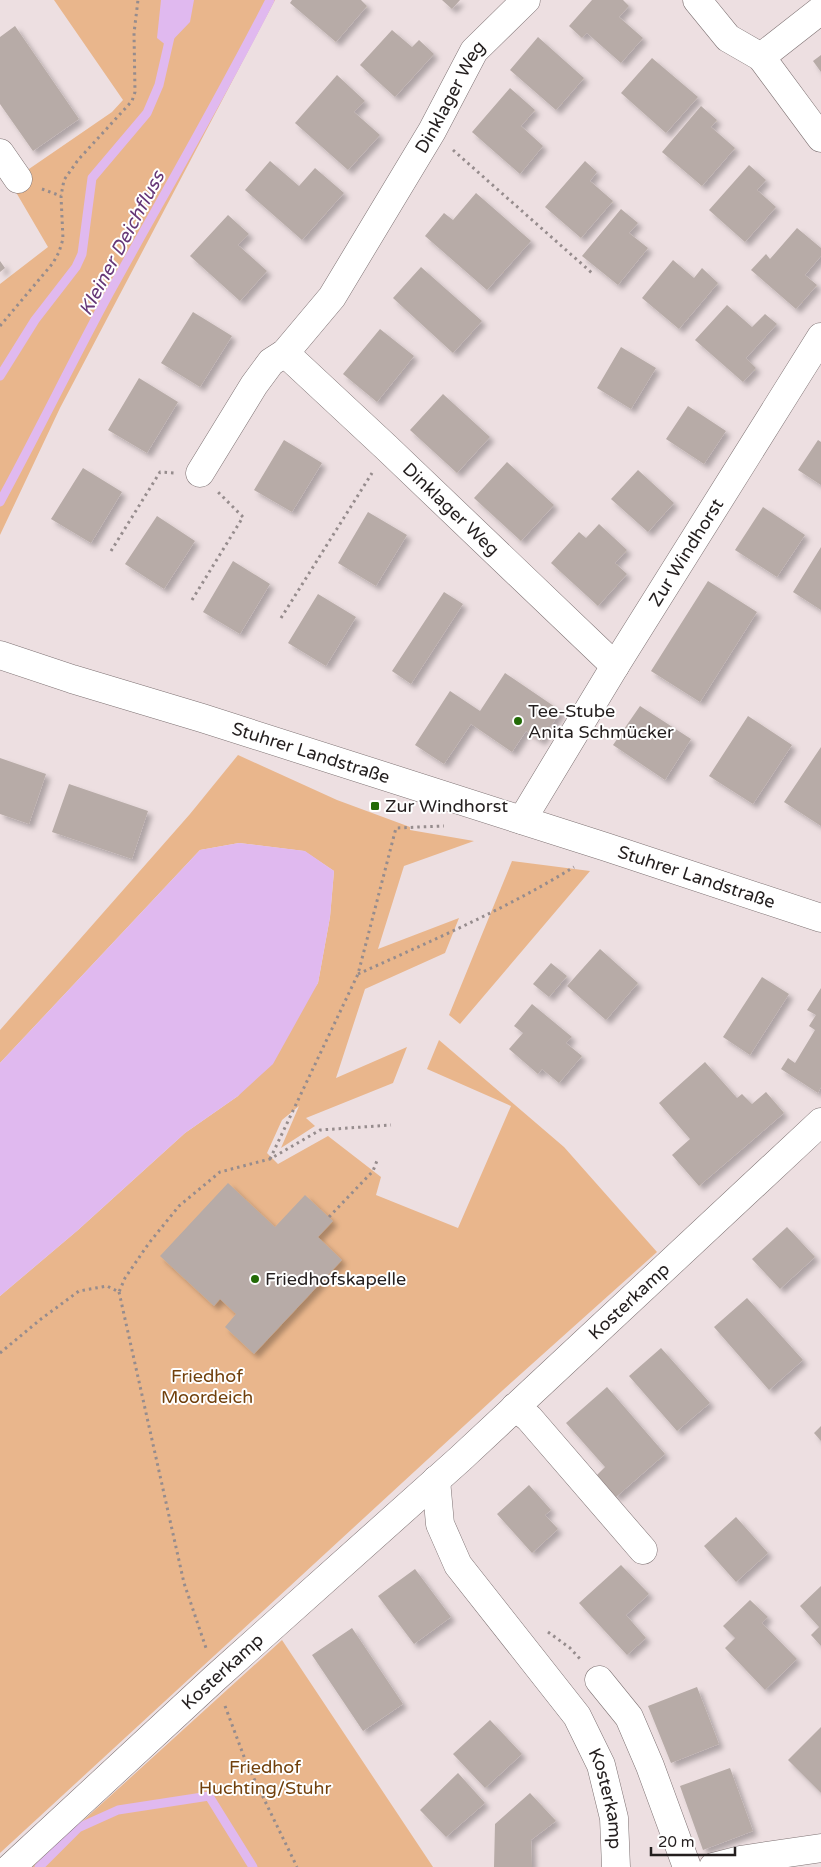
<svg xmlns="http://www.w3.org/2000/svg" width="821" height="1867" viewBox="0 0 821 1867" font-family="'Varela Round',sans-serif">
<defs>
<filter id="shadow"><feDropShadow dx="4.5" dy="4.5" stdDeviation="2.5" flood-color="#0004"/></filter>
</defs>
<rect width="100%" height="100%" fill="#eddfe1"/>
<!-- green -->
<path fill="#e9b68c" d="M54,0H275L60,408L0,535V284L48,247L10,182L112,112L123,100Z
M238,755L337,800L410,827V830L474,841L404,866L378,949L459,918L445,953L365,989L336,1078L407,1047L393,1083L306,1118L315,1126L281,1148L299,1106L282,1120L267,1153L278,1164L328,1136L381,1177L376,1195L458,1228L511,1106L427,1069L439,1040L564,1147L657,1252L503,1390L0,1853V1296L78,1230L185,1133L238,1096L318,983L330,917L334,871L304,851L239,843L200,850L0,1063V1030L190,814Z
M512,861L590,871L460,1024L449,1015Z
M282,1640L433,1867H32Z"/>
<!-- water -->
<path fill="#e0b9ef" d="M161,0H194L190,22L167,46L157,38Z
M239,843L305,851L334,871L330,917L318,983L273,1064L238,1096L185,1133L78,1230L0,1296V1063L200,850Z"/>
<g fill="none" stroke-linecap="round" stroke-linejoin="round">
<!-- stream -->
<path stroke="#e0b9ef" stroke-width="9" d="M0,376L35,320L76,267L82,254L92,178L147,113L159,85L170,37
M0,502C36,436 69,368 105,301C160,201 218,102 270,0
M39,1867L78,1828L118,1810L209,1796L253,1867"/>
</g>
<!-- building -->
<path fill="#b7aba7" filter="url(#shadow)" d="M292,0H361L367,6L336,42L290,3Z
M442,0H460L452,9Z
M592,0H623L629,6L619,17L643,38L621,63L587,33L582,38L569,26Z
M15,26L79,119L33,151L0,104V37Z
M392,30L412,47L419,40L434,54L395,97L360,65Z
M538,37L584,78L556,110L510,70Z
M821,55V72L813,61Z
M652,58L698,97L666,133L621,93Z
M337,75L365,101L354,112L380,135L348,170L295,123Z
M510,88L535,110L521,126L543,146L520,174L472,132Z
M701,106L717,120L711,127L735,148L702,186L662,152Z
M270,161L299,186L315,168L344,193L302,240L245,190Z
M585,161L597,172L590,181L613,201L581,238L545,207Z
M749,165L766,180L757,190L776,207L745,242L709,210Z
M476,193L531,241L487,290L425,236L444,213L453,220Z
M621,209L638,223L629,233L648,248L618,285L582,256Z
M228,215L249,234L238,245L267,271L240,301L190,256Z
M797,228L821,248V256L805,275L817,285L796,309L751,270L766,254L770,259Z
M673,260L694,278L702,268L718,283L679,329L642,298Z
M0,261L5,268L0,272Z
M421,267L482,321L453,353L393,298Z
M727,305L752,327L765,314L777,324L746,358L756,368L743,382L695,340Z
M193,312L232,336L200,387L161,363Z
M380,329L414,356L377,402L343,374Z
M621,347L656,368L631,409L597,388Z
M139,378L178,402L147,453L108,430Z
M443,394L490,437L457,473L410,430Z
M688,406L726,431L704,464L666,439Z
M284,440L322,463L292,512L254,490Z
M818,440L821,442V485L798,470Z
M507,462L554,505L521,541L474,498Z
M83,468L122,492L91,543L51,519Z
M638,470L674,503L648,532L611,499Z
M763,507L805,535L777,577L735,550Z
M368,512L407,535L376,586L338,563Z
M157,516L195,541L164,589L125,564Z
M599,524L627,550L615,563L627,574L598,606L551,563L579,532L586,538Z
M821,547V610L793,592Z
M233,561L270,584L240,634L203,612Z
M708,581L757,612L700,702L651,671Z
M444,592L463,604L411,684L392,671Z
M318,594L356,617L326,666L288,643Z
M505,673L561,711L541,741L526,731L512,752L471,724L444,764L415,745L450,691L480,711Z
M640,706L691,739L665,780L613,745Z
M748,716L792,745L753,804L709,776Z
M821,747V826L784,802Z
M0,758L46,774L29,824L0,814Z
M69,784L148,811L132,859L52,832Z
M600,949L638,983L606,1020L567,986Z
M551,963L567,976L549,997L533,984Z
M762,977L789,994L750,1055L723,1037Z
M821,988V1087L818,1093L781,1069L788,1058L795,1063L815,1030L809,1026L816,1015L807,1010Z
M532,1004L572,1037L566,1043L582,1056L559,1083L542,1069L538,1074L509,1049L523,1033L514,1026Z
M705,1062L737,1098L742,1094L752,1104L766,1092L784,1113L699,1186L672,1155L690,1139L659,1103Z
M228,1183L275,1227L305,1195L333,1221L318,1237L342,1260L254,1354L225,1327L236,1314L220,1299L214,1306L160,1256Z
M787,1227L815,1257L780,1289L752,1259Z
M747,1298L803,1360L769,1390L714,1327Z
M661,1348L710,1403L677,1431L629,1376Z
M607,1387L665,1454L616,1497L597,1475L605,1467L566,1423Z
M821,1426V1441L814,1433Z
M529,1485L551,1510L545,1515L558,1529L532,1553L497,1514Z
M736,1517L768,1553L736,1582L704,1546Z
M621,1565L649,1594L626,1615L646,1638L627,1655L579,1603Z
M415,1569L451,1617L414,1644L378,1596Z
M821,1586V1646L811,1635L819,1627L800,1606Z
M750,1600L768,1617L762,1623L797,1659L765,1690L725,1648L735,1638L723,1626Z
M352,1628L403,1704L363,1731L312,1655Z
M697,1687L719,1744L671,1763L648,1706Z
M490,1720L522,1754L485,1788L453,1754Z
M821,1727V1793L788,1760Z
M730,1768L753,1831L703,1850L680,1786Z
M458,1773L485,1803L446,1837L420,1810Z
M530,1793L556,1821L531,1840L532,1867H494L495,1824Z"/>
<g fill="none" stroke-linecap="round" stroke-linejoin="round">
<!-- minor casing -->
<g stroke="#7d7172" stroke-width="29">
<g id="minor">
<path d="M697,0L728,38L761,57L821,138"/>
<path d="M761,57L821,10"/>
<path d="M0,153L18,179"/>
<path id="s1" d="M285,353L387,448L615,666"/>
<path id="s2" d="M200,473L254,385L271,362L285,353L332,297L432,131L474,51L526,0"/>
<path id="s3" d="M522,820L615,666L821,337"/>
<path d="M515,1407L529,1418L643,1550"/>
<path id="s4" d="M436,1480L440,1524L458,1565L577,1716L601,1765L614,1818L616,1867"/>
<path d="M599,1680L629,1717L650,1766L687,1867"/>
<path id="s5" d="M11,1867L215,1678L460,1459L821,1122"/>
<path d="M713,1867L740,1860L821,1848"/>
</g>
</g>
<!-- major casing -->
<g stroke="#7d7172" stroke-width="29">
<g id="major">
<path id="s6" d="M0,655L72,679L202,718L606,847L821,918"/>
</g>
</g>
<!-- path -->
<path stroke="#968c8d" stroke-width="3" stroke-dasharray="2.5 4" stroke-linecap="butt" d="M453,150L592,273
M42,189L61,196
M0,326L53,263L59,252L63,239L61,196L64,180L78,160L132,101L135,92L134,33L138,0
M111,551L160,472L174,473
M192,600L243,517L218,492
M281,618L372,473
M358,974C431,941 506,909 574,867
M270,1159L358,974L396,828L444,826
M329,1217L373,1171L378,1158
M119,1292L184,1583L206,1648
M0,1353L41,1319L79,1291L107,1286L119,1292L125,1278L149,1243L179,1206L220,1172L270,1159L320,1130L391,1125
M548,1632L570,1648L581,1660
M225,1706L246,1762L297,1867"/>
<!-- minor -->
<use href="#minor" stroke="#fff" stroke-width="28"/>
<!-- major -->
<use href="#major" stroke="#fff" stroke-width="28"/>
</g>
<!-- markers -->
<g fill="#226a06" stroke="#fff" stroke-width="2">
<circle cx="518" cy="721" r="5"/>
<rect x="370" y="801" width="10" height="10" rx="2.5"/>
<circle cx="255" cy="1279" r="5"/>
</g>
<g text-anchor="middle" stroke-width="4" stroke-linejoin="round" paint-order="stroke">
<!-- street labels -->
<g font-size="18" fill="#231e1e" stroke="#fff">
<text dy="6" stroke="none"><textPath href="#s2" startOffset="454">Dinklager Weg</textPath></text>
<text dy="6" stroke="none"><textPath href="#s1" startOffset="228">Dinklager Weg</textPath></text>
<text dy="6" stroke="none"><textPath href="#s3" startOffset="314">Zur Windhorst</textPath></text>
<text dy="6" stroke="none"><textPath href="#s6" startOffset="326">Stuhrer Landstraße</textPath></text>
<text dy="6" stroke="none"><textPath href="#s6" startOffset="731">Stuhrer Landstraße</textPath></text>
<text dy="6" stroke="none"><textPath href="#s5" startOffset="838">Kosterkamp</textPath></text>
<text dy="6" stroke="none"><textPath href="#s5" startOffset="288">Kosterkamp</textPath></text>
<text dy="6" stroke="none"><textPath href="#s4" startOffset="370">Kosterkamp</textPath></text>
</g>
<!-- poi labels -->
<g font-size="18" fill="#231e1e" stroke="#fff" text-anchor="start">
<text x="528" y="717">Tee-Stube<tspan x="528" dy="21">Anita Schmücker</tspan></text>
<text x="385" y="812">Zur Windhorst</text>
<text x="265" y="1285">Friedhofskapelle</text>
</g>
<!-- park labels -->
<g font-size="18" fill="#71400c" stroke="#fff">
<text x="207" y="1382">Friedhof<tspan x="207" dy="21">Moordeich</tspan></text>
<text x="265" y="1773">Friedhof<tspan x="265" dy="21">Huchting/Stuhr</tspan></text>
</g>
<!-- water labels -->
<g font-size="19" font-style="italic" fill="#663777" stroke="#fff">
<text transform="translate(121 243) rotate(-62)" y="7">Kleiner Deichfluss</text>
</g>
</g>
<!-- scale -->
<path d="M651 1847v8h84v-8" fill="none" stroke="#231e1e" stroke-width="2.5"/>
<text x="658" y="1847" font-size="15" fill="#231e1e" stroke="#ffffff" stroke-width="4" paint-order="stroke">20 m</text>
</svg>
